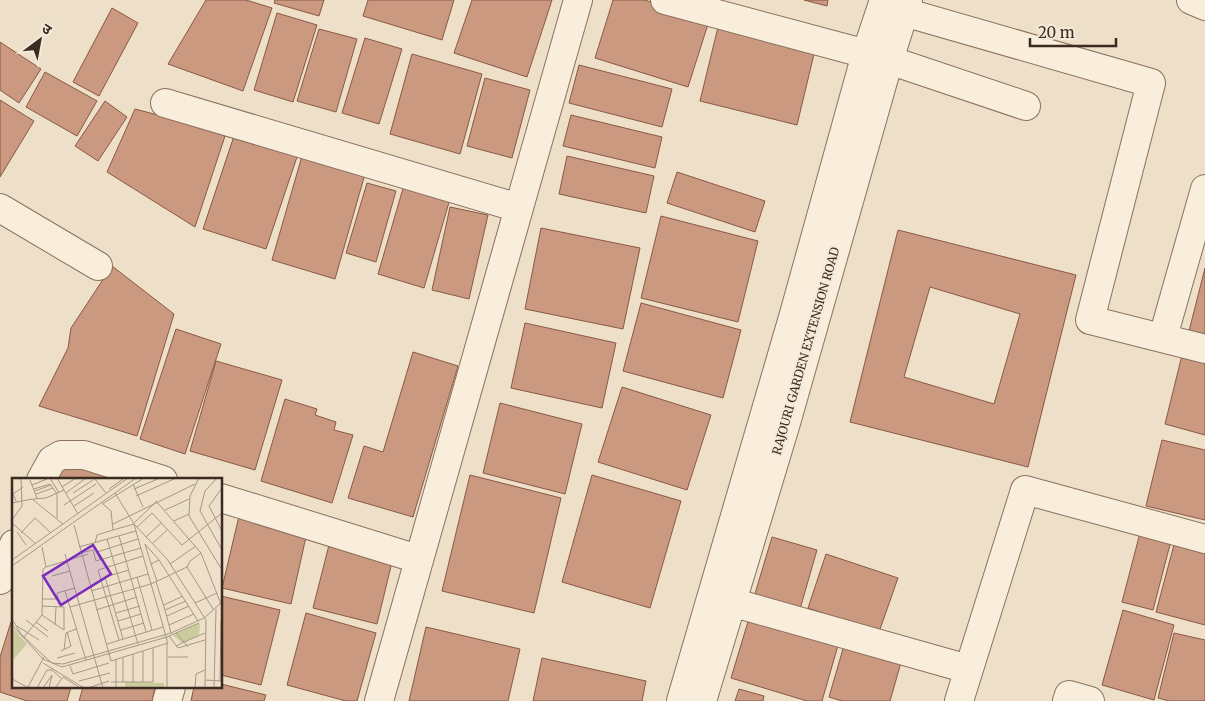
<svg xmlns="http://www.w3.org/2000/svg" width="1205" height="701" viewBox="0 0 1205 701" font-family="Merriweather,'Noto Sans Devanagari',serif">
<rect width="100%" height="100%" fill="#eedfc9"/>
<!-- building -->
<path fill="#cb9880" stroke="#895944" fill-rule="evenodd" d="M206,0H246L272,8L243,91L168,64Z
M275,0H324L319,16L274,3Z
M368,0H454L442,40L363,16Z
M472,0H552L527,77L454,53Z
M613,0H645L709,21L688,87L595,58Z
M804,0H828L827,6Z
M112,8L138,23L99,96L73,82Z
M277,13L317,25L293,102L254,90Z
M718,27L815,50L797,125L700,101Z
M319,29L357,39L336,112L297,101Z
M365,38L402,49L379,124L342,113Z
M0,42L41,69L19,103L0,90Z
M412,54L482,74L460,154L390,134Z
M579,65L672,89L662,127L569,103Z
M45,72L97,101L77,136L26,107Z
M485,78L530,90L512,158L467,146Z
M0,100L34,121L0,177Z
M105,101L127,117L98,161L75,146Z
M135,109L226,133L195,227L107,172Z
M571,115L662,137L655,168L563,146Z
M236,130L299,151L266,249L203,229Z
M302,156L365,174L335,279L272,260Z
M567,156L654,176L646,213L559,194Z
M677,172L765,201L755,232L667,203Z
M367,183L396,191L376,262L346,253Z
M404,185L450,199L424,288L378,274Z
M450,207L488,215L469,299L432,290Z
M661,216L758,241L738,322L641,298Z
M541,228L640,248L623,329L525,309Z
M898,230L1076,275L1028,467L850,422ZM930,287L1020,314L994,404L904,377Z
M112,266L174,314L137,436L39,406L68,348L71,328Z
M1205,268V339L1188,335Z
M641,303L741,330L723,398L623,371Z
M525,323L616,343L602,408L511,388Z
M176,329L221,344L185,454L140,439Z
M1183,351L1205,357V435L1165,424Z
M413,352L458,366L413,517L348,498L364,446L383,452Z
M216,361L282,380L255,470L190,451Z
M622,387L711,415L687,490L598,462Z
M285,399L317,409L315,415L336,422L334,430L353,435L332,503L261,481Z
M500,403L582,424L565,494L483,473Z
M1162,440L1205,450V520L1146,506Z
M57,464L120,477L119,480H54Z
M470,475L561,498L534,613L442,591Z
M592,475L681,501L650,608L562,582Z
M240,512L308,528L291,604L222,588Z
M1141,529L1172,537L1153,610L1122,602Z
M772,537L817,550L800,609L754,597Z
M330,541L393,558L377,624L313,608Z
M1175,541L1205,550V625L1156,612Z
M826,554L898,578L879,632L808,608Z
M221,596L280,610L261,685L221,675Z
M1123,610L1174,625L1154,700L1102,685Z
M306,613L376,633L357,701H346L287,685Z
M750,615L839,642L822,701H807L731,678Z
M11,622L14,623V687H71L67,701H27L0,692V657Z
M426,627L520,649L508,701H409Z
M1174,633L1205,640V701H1169L1158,698Z
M845,642L902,659L890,701H842L829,697Z
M542,658L646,681L642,701H533Z
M221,684L266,695L264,701H191L194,687H221Z
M83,687H155L152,701H79Z
M739,689L764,696L763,701H735Z"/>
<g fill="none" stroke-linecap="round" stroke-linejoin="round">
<!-- minor casing -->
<g stroke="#8a715e" stroke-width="30">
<path id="minor" d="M665,0L889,60L1026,106
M1191,0L1205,6
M904,12L1151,83L1090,320L1205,349
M165,103L519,208
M0,208L98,266
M1163,337L1205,189
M41,480L52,460L61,455H84L163,480
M221,498L418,559
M0,580L14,544
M731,602L968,669
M167,701L171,687
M379,701L578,0
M681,701L794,314L866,54L884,0
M702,701L786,423L889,60L908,0
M959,701L1025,490L1205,539
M1067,701L1069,695L1090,701"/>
</g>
<!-- minor -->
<use href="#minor" stroke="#f9eedc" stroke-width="28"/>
</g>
<g text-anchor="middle" stroke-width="4.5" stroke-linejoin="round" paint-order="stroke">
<!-- street labels -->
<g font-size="12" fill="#3b2b21" stroke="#f5ead9">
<text transform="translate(806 351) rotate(-74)" y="4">RAJOURI GARDEN EXTENSION ROAD</text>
</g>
</g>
<!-- overview -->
<g transform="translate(12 478)">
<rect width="210" height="210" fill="#eedfc9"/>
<path d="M188,145L187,157L170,165L161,157ZM0,149L15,166L0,183ZM113,204L152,205V210H113Z" fill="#cbcc9d"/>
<path fill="none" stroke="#a69786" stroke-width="1" d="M38,0L47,15M45,0L66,36M82,0L94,15M187,0L178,18L177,38L210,92M205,0L193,13L188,33L210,72M18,2L25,20M121,6L131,29M20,7L35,1M50,9L64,0M210,10L197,28L210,53M22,11L38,6L45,16V40M97,11L111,1M122,11L148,0M23,13L39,7M54,15L74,0M61,15L81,2M103,15L122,46L155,162V210M24,16L41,10M124,18L164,0M21,21L34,20L52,12M4,23L1,16L11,9M144,23L189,75L209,126M0,25L20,21L51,46M90,26L132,0M52,27L84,6M62,28L82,15M153,32L177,21M0,42L10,28L9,0M162,43L177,36M0,45L24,66M122,45L145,23M101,46L183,6M62,47L99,183L156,165M125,49L140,35L170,67L210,35M101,52L122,46L155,81L194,142L193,210M5,54L14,67M9,55L23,40L39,55M107,58L134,154M134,59L149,45M95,61L126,166M83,65L85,57L101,52L99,33L91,26M140,66L155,52M79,68L84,70L88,82M67,69L124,53M85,74L126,61M69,75L81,72L84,83L129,70M53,76L91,210M0,82L116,0M139,86L133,66L147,82M158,86L184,68M0,88L124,0M34,89L76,76M175,89L201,131M40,98L58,93M125,99L140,152M145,103L139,86L147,82L186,143M144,104L153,132M53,113L74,182M79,113L136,96M30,121H46M183,125L205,115M47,127L45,115L63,110M152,127L171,118M58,129L139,106L175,89L178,83L189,75M84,132L125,119M104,135L128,128M30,137L52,152V129L30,128M155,138L177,128M0,141L9,156L32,178L40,185L51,186L159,155L192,140L210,124M14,142L36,159M106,143L129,136M24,144L36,153M0,147L31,181L50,189L155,159L187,145M43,147L44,129M157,147L182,136M5,148L27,162M109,152L132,145M159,155L153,132L174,123M164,155L172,164L193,155M157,158L166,170L193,162M12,159L30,137L31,91L34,89L30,69M111,161L93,99L117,92M107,162L86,92L131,78M95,166L151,149M164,168L172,164L176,169M52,172L54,155L64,151M49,173L59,168L55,154M111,179V204M156,179H176M45,180L63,175M31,185L72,210M58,188L61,196L97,185M0,201L15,209M193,202L209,203M67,203L98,195M208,203L209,143M99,204H141V170M131,204V173M121,205V176M16,209L32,179M25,210L35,192H40L49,200M31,210L40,197L37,210M43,210L51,199L68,210M76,210L97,203M104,210V181M183,210L184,196L193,192M202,210L204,131"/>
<path fill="#7b2cbf" fill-opacity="0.15" stroke="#7b2cbf" stroke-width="2.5" d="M81,67L99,96L49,127L31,98Z"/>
<rect width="210" height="210" fill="none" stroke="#3b2b21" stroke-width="2.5"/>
</g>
<!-- north arrow -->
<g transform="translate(40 40) rotate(32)" stroke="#f5ead9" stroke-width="4" paint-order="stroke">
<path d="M0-4L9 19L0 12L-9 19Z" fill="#3b2b21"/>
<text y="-8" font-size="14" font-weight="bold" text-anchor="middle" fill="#3b2b21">उ</text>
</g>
<!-- scale -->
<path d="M1030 38v8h86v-8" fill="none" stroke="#3b2b21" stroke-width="2.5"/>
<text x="1038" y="38" font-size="15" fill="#3b2b21" stroke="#f5ead9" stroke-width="4" paint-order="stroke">20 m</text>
</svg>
